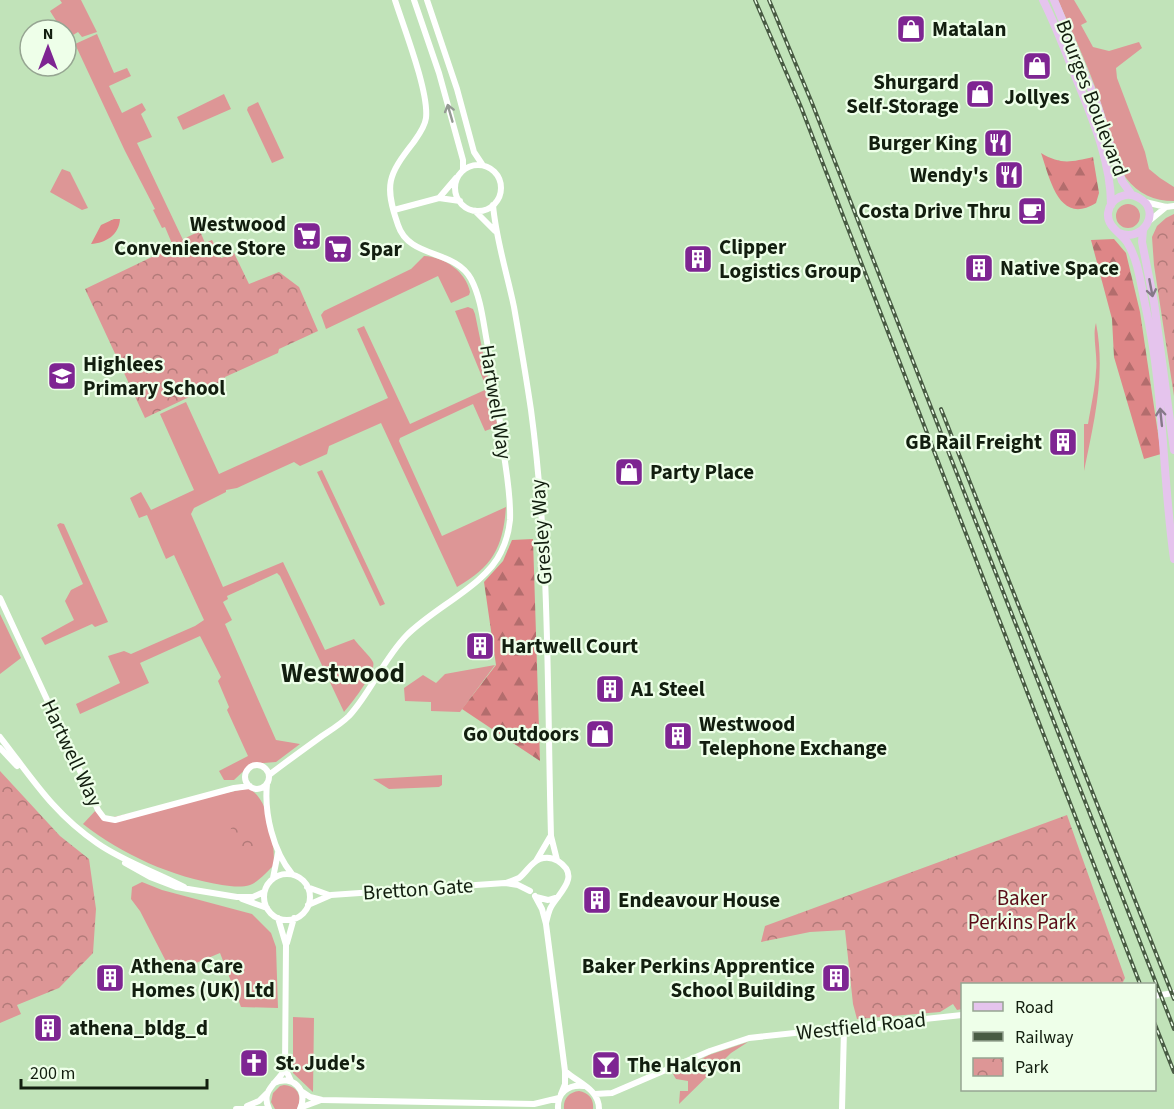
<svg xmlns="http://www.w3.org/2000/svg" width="1174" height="1109" viewBox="0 0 1174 1109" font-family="'Source Sans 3',sans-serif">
<defs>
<pattern id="forest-firs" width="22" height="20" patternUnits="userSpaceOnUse" patternTransform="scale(1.5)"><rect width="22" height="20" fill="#de8687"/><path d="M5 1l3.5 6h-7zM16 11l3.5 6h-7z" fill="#b36d6d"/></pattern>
<pattern id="park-crowns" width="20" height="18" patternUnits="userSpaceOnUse" patternTransform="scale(1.5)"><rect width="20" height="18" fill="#dd9696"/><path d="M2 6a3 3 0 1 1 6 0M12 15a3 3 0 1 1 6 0" fill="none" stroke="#b27a79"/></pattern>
</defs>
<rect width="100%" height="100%" fill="#c1e3b9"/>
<!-- green -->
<path fill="#dd9696" d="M60,0H81L97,32L82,37L78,32L68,38L66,30H62L50,11L62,3Z
M1058,0H1074L1087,22L1081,25L1093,47L1109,51L1139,42L1142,48L1116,68L1117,78L1145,152L1149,169L1160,178L1174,187V201C1154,201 1138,194 1126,178C1116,162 1108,123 1101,103C1089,68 1073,34 1058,0Z
M97,34L114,73L127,68L131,76L109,86L122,113L142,103L146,110L141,114L152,137L137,143L184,242L173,246L165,227L162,228L153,210L155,209L125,151L75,44Z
M224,94L231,109L183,130L177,117Z
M258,102L284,158L272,163L247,110L248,107Z
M62,169L70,172L88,208L82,210L50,192Z
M1116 216a12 12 0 1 1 24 0a12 12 0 1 1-24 0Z
M424,256C445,257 466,272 470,292L469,295L451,303L438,276L326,329L321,315L324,311L411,269Z
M468,307L473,309L475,314L490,387H491L497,424L493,428L485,431L473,404L400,438L399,441L442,536L506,507C503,548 492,567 457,587L381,423L329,446L327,454L300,466L294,462L237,488L226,490V492L194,508L191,514L223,587L283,562L325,650L354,639C359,646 370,656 373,662C377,671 351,704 344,712L280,576L277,573L227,596L228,599L223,602L232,620L225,624L276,740L300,744L276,762L251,764L234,780H224L219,771L248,756L227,710L229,707L218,681L221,677L200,636L140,663L149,683L80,714L76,704L120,683L108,656L124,651L131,654L195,626L204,620L174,555L166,559L147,515L139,518L130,498L141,492L151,510L194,490L160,414L186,402L219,474L388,398L357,329L364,326L410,424L487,389L455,311Z
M1096,323C1106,375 1094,421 1084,471V424H1088C1091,406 1095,389 1096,371C1098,356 1092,335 1096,323Z
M322,470L385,604L380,606L317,472Z
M60,523L64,524L108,622L95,627L92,624L45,645L41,638L74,620L65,601L71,590L83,584L57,525Z
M0,614L21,658L0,674Z
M495,665L460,712L431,711V702L405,701L404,688L423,675L436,683L445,674Z
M442,775V785L439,787L389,789L373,779Z
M249,788C271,803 274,840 274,865C268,871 258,882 250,885C241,888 230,886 222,885C172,877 123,855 83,824L96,810L104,819Z
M142,882L162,890L252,914L271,933L276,947L278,1008L241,1007L220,953L172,973L140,911L131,899L132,887Z
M293,1017L314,1018L313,1092L293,1073Z
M748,1042L731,1053L679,1104L680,1091H688V1081L676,1079L673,1074L709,1055Z
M284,1085C298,1086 303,1097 297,1109H275L271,1102L273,1093L280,1086Z
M579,1091C589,1093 594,1099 593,1109H564C563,1099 569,1092 579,1091Z"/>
<!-- forest -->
<path fill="url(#forest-firs)" d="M1041,153C1061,165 1071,162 1093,157L1099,193L1096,203C1059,226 1050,179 1041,153Z
M114,219H120C119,235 106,243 91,244L101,225Z
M1114,239L1126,253L1140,312L1161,454L1144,459L1114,357L1112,319L1091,240Z
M533,539L540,761L462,709L496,665L484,582L503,561L512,540Z"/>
<!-- park -->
<path fill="url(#park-crowns)" d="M1174,214V396L1154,265L1152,237L1157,226L1166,218Z
M200,231L205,243L212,240L221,258L234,253L249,284L279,272L299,287L318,331L279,349L278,353L225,377L223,381L145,418L85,289L154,256V253Z
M0,771L60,836L89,859L96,909L93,953L59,988L17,1005L21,1014L0,1023Z
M1067,815L1125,978L1122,984H962V1009L957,1010L953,1004L940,1012L857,1019L853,1004L845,930L810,932L761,942L765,926Z
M249,822L255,829L252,856L226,850L231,828Z"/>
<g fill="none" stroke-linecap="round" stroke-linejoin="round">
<!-- tertiary -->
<path stroke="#fff" stroke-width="6" d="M414,0L439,73L463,160V170
M427,0L457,89L474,152L482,164
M455 188a23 23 0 1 1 46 0a23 23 0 1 1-46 0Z
M439,198L456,178
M1145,202L1166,207L1174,206
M493,205C496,240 507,273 514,307C520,341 526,376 531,410C550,551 547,695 551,836L557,860
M394,210L439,198L460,201
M475,211L495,231
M1148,222L1166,207
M0,598L98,810L104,818L115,820L234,788L250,786
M0,737C32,778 53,813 97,843C124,862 156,872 184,887
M0,748L17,766
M245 777a12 12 0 1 1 24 0a12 12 0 1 1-24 0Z
M269,775C286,762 304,749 322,736C331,730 341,724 349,716C371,692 383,660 406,636C433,608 486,585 501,552C506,542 509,531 510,520C511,498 507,476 504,455C500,417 494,380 487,342C483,321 481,298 471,279C455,249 409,259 398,225C384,185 388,175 413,143C418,136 425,127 426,118C429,92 404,28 395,0
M267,784C264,813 273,851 292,874
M536,861L550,837
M125,863L150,877L176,887L237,897H253L264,892
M264 897a23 23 0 1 1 46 0a23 23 0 1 1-46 0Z
M273,878L278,853
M506,883C510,881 515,880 519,878C527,872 531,862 540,859C546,857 553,858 558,861C583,877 556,895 550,909C548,914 547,919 546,923
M307,887L329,895
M535,896L542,909L546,924L565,1071V1084L561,1094
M536,897L548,900L558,897
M242,899L267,908
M308,905L331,895L505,883L518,885L530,891
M278,918L286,945L285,1068L291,1081
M287,943L294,918
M1154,996L1174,993
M565,1071C578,1083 599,1089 599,1109
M274,1083C292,1074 309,1090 300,1109
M301,1091L310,1097L322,1100L534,1104L559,1098
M595,1094L612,1093L710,1051L749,1038L962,1015
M247,1106L259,1101L266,1094
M302,1107L321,1100
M236,1109H268
M269,1109C260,1090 277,1084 285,1069
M558,1109C557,1093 568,1084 584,1086
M842,1109L844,1029"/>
<!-- primary -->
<path stroke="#e5c4ed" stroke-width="8" d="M1043,0C1054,22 1063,45 1072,68C1089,111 1111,158 1111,205
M1054,0L1096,101L1122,181L1132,195
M1143,230L1142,242L1154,302L1174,450
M1119,233C1144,243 1162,210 1139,198C1127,190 1110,198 1108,213C1107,227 1120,232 1127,242C1138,259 1141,285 1145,304C1164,388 1162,474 1174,559"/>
<!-- rail casing -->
<g stroke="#485b43" stroke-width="4">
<path id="rail" d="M755,0L801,107L1140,984
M769,0L812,103L1174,1029
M941,409L1174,999
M1154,1022L1174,1072"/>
</g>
<!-- rail -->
<use href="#rail" stroke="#eeffe9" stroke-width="1.5" stroke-dasharray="4.5" stroke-linecap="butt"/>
</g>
<!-- one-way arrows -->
<defs><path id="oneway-shaft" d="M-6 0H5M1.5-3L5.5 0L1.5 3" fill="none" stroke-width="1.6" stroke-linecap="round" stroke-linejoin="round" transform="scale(1.5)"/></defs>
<use stroke="#949a93" href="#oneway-shaft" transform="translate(450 113) rotate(-106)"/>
<g stroke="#867989">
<use href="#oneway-shaft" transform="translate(1151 288) rotate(79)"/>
<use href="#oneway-shaft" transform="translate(1161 417) rotate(-96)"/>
</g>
<!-- icons -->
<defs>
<g id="shop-square" transform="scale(1.5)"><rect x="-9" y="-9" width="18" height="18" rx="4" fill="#7e2592" stroke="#eeffe9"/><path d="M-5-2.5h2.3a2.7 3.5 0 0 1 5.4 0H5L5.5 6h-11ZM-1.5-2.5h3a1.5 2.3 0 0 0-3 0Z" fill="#fff"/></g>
<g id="restaurant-square" transform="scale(1.5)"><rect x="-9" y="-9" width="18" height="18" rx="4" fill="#7e2592" stroke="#eeffe9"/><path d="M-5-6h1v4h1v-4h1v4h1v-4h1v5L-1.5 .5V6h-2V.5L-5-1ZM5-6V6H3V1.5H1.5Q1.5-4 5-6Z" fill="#fff"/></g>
<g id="cafe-square" transform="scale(1.5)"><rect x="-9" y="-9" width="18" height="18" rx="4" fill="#7e2592" stroke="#eeffe9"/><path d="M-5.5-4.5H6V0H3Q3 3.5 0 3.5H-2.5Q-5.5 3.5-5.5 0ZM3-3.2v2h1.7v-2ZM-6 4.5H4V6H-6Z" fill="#fff"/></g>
<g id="supermarket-square" transform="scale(1.5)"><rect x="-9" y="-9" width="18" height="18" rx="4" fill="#7e2592" stroke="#eeffe9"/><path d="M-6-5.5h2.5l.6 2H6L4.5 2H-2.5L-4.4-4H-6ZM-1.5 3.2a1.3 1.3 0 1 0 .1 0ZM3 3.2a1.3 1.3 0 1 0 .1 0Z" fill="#fff"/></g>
<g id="building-square" transform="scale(1.5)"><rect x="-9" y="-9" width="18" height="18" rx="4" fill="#7e2592" stroke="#eeffe9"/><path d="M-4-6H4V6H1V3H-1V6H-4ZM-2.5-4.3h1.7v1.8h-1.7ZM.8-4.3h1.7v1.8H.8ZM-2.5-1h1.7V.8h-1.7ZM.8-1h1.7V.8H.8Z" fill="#fff"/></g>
<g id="school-square" transform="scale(1.5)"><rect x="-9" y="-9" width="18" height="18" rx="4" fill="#7e2592" stroke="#eeffe9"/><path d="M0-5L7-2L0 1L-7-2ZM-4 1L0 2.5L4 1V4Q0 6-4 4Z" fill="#fff"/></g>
<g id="church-square" transform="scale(1.5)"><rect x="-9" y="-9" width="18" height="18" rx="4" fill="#7e2592" stroke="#eeffe9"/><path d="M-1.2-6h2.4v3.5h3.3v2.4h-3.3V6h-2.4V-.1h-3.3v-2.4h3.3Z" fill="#fff"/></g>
<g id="bar-square" transform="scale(1.5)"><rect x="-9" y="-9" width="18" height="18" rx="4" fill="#7e2592" stroke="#eeffe9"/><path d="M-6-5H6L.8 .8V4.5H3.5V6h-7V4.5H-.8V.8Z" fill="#fff"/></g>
</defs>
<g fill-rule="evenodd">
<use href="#shop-square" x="911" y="29"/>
<use href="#shop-square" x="1037" y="66"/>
<use href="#shop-square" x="980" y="94"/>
<use href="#restaurant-square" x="998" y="143"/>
<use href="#restaurant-square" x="1009" y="175"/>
<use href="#cafe-square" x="1032" y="211"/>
<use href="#supermarket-square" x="307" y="236"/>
<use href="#supermarket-square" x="338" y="249"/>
<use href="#building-square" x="698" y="259"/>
<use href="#building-square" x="979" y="268"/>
<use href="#school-square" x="62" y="376"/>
<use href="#building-square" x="1063" y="442"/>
<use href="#shop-square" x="629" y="472"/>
<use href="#building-square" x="480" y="646"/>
<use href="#building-square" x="610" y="689"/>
<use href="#shop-square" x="600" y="734"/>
<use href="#building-square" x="678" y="736"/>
<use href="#building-square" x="597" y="900"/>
<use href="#building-square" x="110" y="978"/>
<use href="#building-square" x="836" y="978"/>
<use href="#building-square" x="48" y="1028"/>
<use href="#church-square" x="254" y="1063"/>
<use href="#bar-square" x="606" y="1065"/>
</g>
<g text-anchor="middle" stroke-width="4.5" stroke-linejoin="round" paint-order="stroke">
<!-- poi labels -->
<g font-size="21" font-weight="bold" fill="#121e0f" stroke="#eeffe9" text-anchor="start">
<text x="932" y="36">Matalan</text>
<text x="959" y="89" text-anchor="end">Shurgard<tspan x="959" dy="24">Self-Storage</tspan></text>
<text x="1037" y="104" text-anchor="middle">Jollyes</text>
<text x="977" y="150" text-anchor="end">Burger King</text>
<text x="988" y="182" text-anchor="end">Wendy's</text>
<text x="1011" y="218" text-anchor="end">Costa Drive Thru</text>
<text x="286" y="231" text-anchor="end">Westwood<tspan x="286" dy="24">Convenience Store</tspan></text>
<text x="719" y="254">Clipper<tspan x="719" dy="24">Logistics Group</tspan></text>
<text x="359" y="256">Spar</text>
<text x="1000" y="275">Native Space</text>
<text x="83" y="371">Highlees<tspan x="83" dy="24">Primary School</tspan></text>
<text x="1042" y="449" text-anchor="end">GB Rail Freight</text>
<text x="650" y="479">Party Place</text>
<text x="501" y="653">Hartwell Court</text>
<text x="631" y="696">A1 Steel</text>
<text x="699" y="731">Westwood<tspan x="699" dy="24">Telephone Exchange</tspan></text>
<text x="579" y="741" text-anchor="end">Go Outdoors</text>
<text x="618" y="907">Endeavour House</text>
<text x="131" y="973">Athena Care<tspan x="131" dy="24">Homes (UK) Ltd</tspan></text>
<text x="815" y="973" text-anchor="end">Baker Perkins Apprentice<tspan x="815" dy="24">School Building</tspan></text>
<text x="69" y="1035">athena_bldg_d</text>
<text x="275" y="1070">St. Jude's</text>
<text x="627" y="1072">The Halcyon</text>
</g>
<!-- street labels -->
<g font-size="21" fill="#121e0f" stroke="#eeffe9">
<text transform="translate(1092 98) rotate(69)" y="7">Bourges Boulevard</text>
<text transform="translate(496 402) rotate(81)" y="7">Hartwell Way</text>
<text transform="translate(541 532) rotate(-94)" y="7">Gresley Way</text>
<text transform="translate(72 753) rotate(65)" y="7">Hartwell Way</text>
<text transform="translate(418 889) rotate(-4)" y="7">Bretton Gate</text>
<text transform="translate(861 1026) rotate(-6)" y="7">Westfield Road</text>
</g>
<!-- park labels -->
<g font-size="21" fill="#5a0b17" stroke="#eeffe9">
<text x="1022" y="905">Baker<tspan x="1022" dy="24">Perkins Park</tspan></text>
</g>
<!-- district labels -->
<g font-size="27" font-weight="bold" fill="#121e0f" stroke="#eeffe9">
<text x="343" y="682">Westwood</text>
</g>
</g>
<!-- legend -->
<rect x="961" y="983" width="195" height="108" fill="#eeffe9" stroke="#96a592" stroke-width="1.5"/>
<rect x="973" y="1002" width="30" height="9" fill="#e5c4ed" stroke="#96a592" stroke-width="1.5"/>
<text x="1015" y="1013" font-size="18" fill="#121e0f">Road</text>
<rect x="973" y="1032" width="30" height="9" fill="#485b43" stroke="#96a592" stroke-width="1.5"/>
<text x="1015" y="1043" font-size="18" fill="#121e0f">Railway</text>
<rect x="973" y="1058" width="30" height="18" fill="url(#park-crowns)" stroke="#96a592" stroke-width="1.5"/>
<text x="1015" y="1073" font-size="18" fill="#121e0f">Park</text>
<!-- north arrow -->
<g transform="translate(48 48)"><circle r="28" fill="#eeffe9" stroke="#96a592" stroke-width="1.5"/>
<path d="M0-4.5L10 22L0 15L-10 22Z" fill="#7e2592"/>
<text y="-9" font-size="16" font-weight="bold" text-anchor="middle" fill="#121e0f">N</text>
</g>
<!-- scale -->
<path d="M21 1079v9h186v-9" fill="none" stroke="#121e0f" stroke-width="3"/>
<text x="30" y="1079" font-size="18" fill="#121e0f" stroke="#eeffe9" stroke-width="4.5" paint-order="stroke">200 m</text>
</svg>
